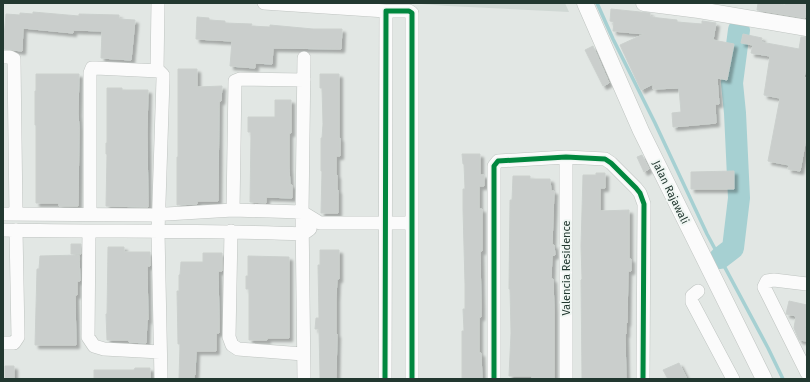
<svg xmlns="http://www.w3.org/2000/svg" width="810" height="382" viewBox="0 0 810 382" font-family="'Fira Sans',sans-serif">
<defs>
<filter id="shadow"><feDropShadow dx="3.5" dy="3.5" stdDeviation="1" flood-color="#0004"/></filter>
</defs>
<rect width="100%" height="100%" fill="#e2e7e4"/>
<!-- built -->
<path fill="#d0d8d4" d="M408,3H565L569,12L448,6Z"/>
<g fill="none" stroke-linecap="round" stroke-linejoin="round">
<!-- stream -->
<path stroke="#a6d0d2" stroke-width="3.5" d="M597,3L613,39L655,123L707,234L768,348L783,379"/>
<!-- river -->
<path stroke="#a6d0d2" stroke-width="22" d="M720,258L733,248L739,198L735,113L732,83L739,30"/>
</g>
<!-- building -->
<path fill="#cacecc" stroke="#cbd0cd" filter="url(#shadow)" d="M758,3H775L785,5V3H807L805,18L757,10Z
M611,9L650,13V17L677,20V22L702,24V21L716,23L713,40L734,44L727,80L717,78L719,104H715L716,123L673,127L672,113L681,112L679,88L653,89V84L641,90L620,45L644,34L613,31L614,22L610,21Z
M33,12L79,16V14L119,15V19L135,20L131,60L101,58L102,31L73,30V33L23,28L22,51L3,49L6,14L20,15V13L33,14Z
M197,17L209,18V20L225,21V23L252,24L251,26L270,27V25L313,29H342L341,49L273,48L272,64L255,63V68L230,66L232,41L196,39Z
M743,34L762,38L761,42L799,49L801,37H807V64L804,77L807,78V133L800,171L788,169L789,165L768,161L780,98L764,95L770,56L751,53L753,45L741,43Z
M593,46L609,83L603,86L585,50Z
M178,69H197V87L222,86L221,101H219L218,201H197V204L177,205V157H178Z
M36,74H79L78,113L79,128L78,206H59V203H36V125H35V91H36Z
M320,74H339V138H340V156H336V175H337V190H338V213H321L322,171H321V138H322L323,124L322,88H320Z
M107,88H122V90H148L147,132L148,207L106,206L107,154H106V143H107Z
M275,100H291V133H289V167L290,185H292V198L266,197V203L250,202L251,132H248V117H275Z
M462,154H480V175H484V186H479V209H482V251H480L481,305V317H479V353H481L482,379H462V331H464L463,309H465V284L463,209V189H465L464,164H463Z
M642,155L649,169L644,172L637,157Z
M734,171V189H691V172Z
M596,173H605V188H600V211L629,210V259H631V271H628L627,323H626V334H625L626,379H582L581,280L582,279L581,246L583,175H596Z
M513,176H530V179H550L551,191H554L552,245H554L555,255L552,256L551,279H553L554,310V379H532V376H509L511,333L510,289H509L510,200H512Z
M71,244H81V254H71Z
M108,247H124V252H150V266H147L148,320H147L146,343L129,342V340H107L106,314H107Z
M320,250H339V279H337L336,298V334H337L336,378H320L319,329H315L316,318H319L318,265H320Z
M203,253H222V271H218L219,319V333H216V351H196L195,375H194V379H179L180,344H178L177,291H179V275H180L181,262H203Z
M79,255L80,281H77V295H75L76,345H35L37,269H39L40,256Z
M248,256L289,257V338H267V340H249V289H246V276H248Z
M789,301L807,305V317L805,328L807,329V341L799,340L794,328L796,316L786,314Z
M679,363L687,379H668L663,370Z
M5,366H14V378H5Z
M135,368H150V379H94V370H134Z"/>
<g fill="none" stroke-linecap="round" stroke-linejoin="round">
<!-- minor casing -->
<g stroke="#bfc4c1" stroke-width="14">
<path id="minor" d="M264,3L386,11
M3,57H10L14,59V62L16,214
M157,70L158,3
M566,157V379
M233,210L235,81L240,79L304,80
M3,214L150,215L233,210L302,212L320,223H412
M90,214V73L92,68H96L159,71L163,75V79L158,232L161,379
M3,230C103,232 203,230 303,234L310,229
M89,231L88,337L94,346L104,349L160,352
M231,231L229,337L232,345L238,349L303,354
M807,284L774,280L767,281L764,287L807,373
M698,291L692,296V302L733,379
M3,343H14L18,337L16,230
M304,379L302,212L304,58
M385,379L386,11H409L412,13V379
M494,379V166L498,161L566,157L605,159L611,163L636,188L640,193L644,204L643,379"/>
</g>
<!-- tertiary casing -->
<g stroke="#bfc4c1" stroke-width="17">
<path id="tertiary" d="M585,3L641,131L764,379
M644,3L699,10L807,28"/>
</g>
<!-- minor -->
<use href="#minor" stroke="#fbfbfb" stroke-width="13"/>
<!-- tertiary -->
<use href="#tertiary" stroke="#fbfbfb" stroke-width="16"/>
<!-- cycleway casing -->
<g stroke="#f0f6f3" stroke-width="8">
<path id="cycleway" d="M385,379L386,11H409L412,13V379
M494,379V166L498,161L566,157L605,159L611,163L636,188L640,193L644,204L643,379"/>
</g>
<!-- cycleway -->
<use href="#cycleway" stroke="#00873e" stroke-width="5"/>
</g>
<g text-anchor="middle" stroke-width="4" stroke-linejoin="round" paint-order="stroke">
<!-- street labels -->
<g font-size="11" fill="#223830" stroke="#f0f6f3">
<text transform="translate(671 192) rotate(64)" y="4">Jalan Rajawali</text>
<text transform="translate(566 268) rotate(-90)" y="4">Valencia Residence</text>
</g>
</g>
<!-- border -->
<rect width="810" height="382" fill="none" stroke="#223830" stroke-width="8"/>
</svg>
